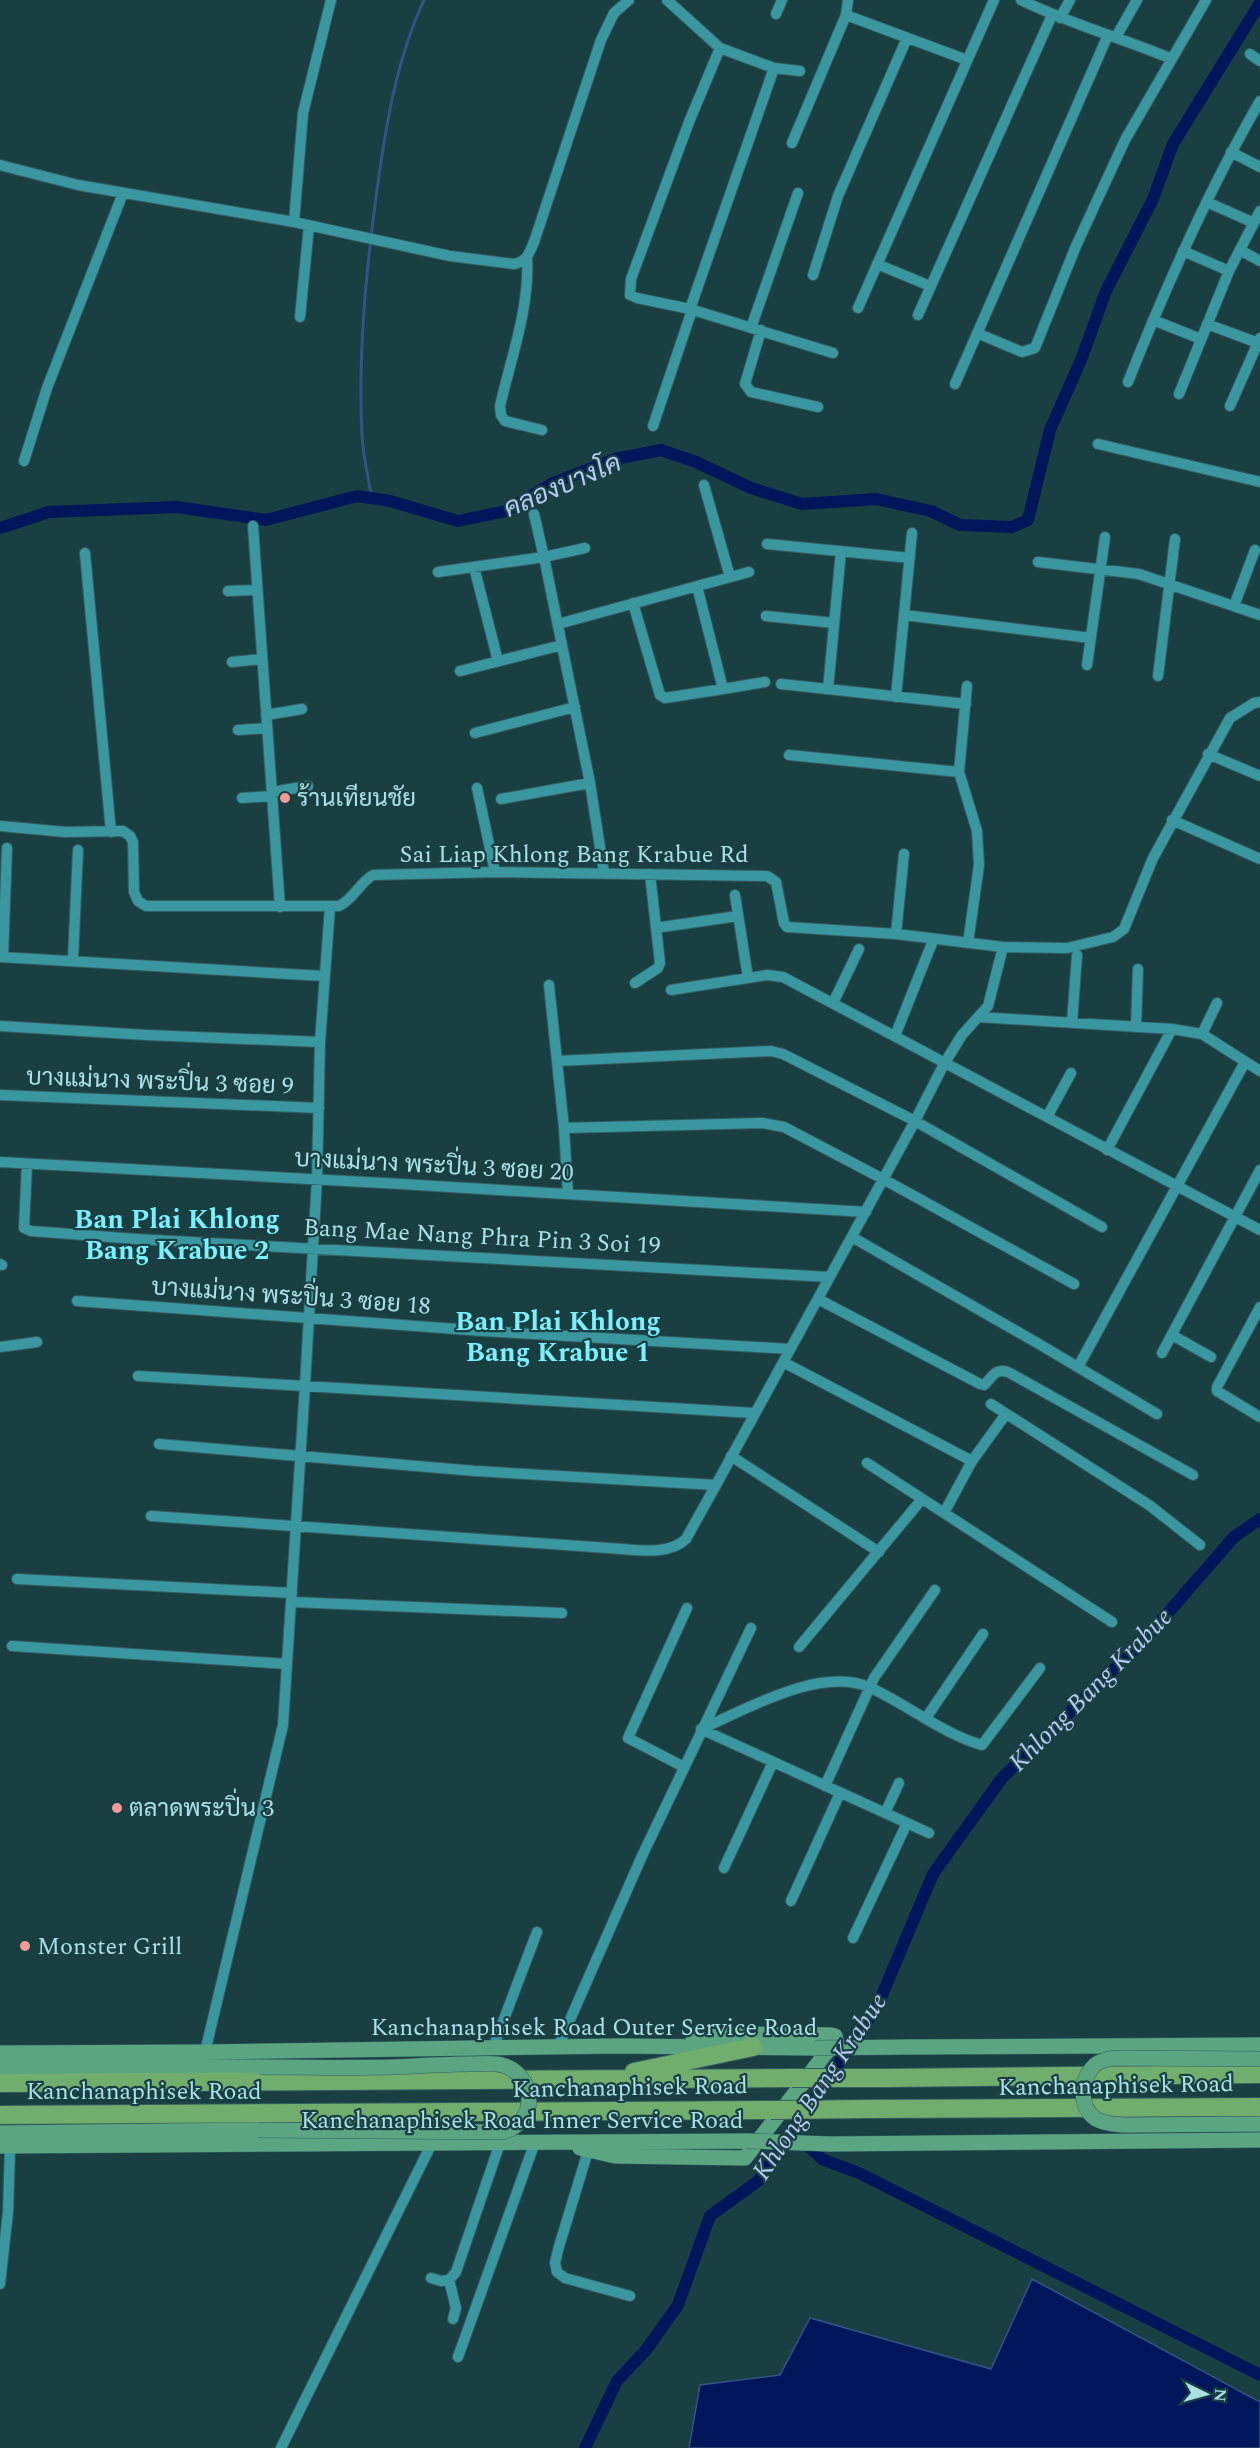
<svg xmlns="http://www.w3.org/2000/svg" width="1260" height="2448" viewBox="0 0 1260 2448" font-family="Spectral,Sarabun,serif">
<rect width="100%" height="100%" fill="#193f43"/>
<!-- water -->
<path fill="#00165b" stroke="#335384" stroke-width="1.5" d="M1032,2279L1260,2402V2448H689L700,2385L780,2375L810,2318L991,2369Z"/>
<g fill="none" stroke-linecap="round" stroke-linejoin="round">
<!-- stream -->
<path stroke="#335384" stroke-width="3" d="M372,498C368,477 363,456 362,435C358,353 366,271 377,190C386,125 396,60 424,0"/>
<!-- canal -->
<path stroke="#00165b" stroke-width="12" d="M0,528L49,512L177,507L266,520L357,496L390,501L458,521L506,511L553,483L615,459L661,450L696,462L751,488L802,504L876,499L931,511L960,525L1012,527L1028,520L1050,430L1081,360L1106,291L1153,199L1173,144L1260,3
M803,2141L822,2159L861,2174L1260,2375
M585,2448L617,2381L646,2350L678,2305L710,2216L758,2181L877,2007L933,1874L1002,1778L1147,1637L1234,1537L1260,1519"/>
<!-- minor casing -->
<g stroke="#335e61" stroke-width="12">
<path id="minor" d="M667,0L720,48L774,68L800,71
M1021,0C1070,24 1122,38 1172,59
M776,14L782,0
M846,15L967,60
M1060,18L1070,0
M1116,37L1137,0
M720,48L689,122L631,279L630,295L637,298L690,309L833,353
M1250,54L1260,61
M792,143L846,15L848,0
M1231,152L1260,167
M0,165L78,185L294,222L450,256L514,264C527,262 529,253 534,242L601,40L614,13L629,0
M1207,202L1254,223
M294,222L303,113L331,0
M1240,250L1260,261
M1183,251L1229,271
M527,258C530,307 511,358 500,406L501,415L505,421L542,430
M877,264L930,286
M813,275L838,196L907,38
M858,308L994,0
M690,309L774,68
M918,315L1052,15
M300,317L309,226
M1153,320L1201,339
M1207,324L1258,343
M751,328L798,193
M761,330L745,384L751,392L818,407
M977,333L1022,352L1035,348L1076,246L1125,140L1206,0
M1128,382C1166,286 1208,191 1260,101
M955,384L1108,35
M1179,394L1229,271L1260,211
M1230,406L1260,338
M653,426L692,310
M1098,444L1260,482
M24,461L47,388L123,193
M704,485L730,577
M534,514L544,557L585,548
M253,526L280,907
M767,544L910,558
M85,553L111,832
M1038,562L1139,574L1260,615
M474,567L498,661
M438,572L544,557L590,783L604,873
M228,591L257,590
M633,603L660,695L665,698L723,689L697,586
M1234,606L1255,550
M904,615L1091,638
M766,616L834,623
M558,624L749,572
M232,662L262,659
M1087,665L1105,537
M460,671L562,645
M1158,676L1175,539
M781,684L966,704
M967,686L959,772L977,831L979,865L968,943
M723,689L765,682
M828,689L841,551
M896,697L912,533
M266,715L302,709
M238,730L267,728
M475,733L575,707
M1208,754L1260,776
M789,755L959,772
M477,788L495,872
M272,792L308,786
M242,798L272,796
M501,799L590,783
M1172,820L1260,859
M0,826L65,832L123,831L130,836L133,842L134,892L138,901L146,906H339C354,899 359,883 373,875L495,872L767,876L776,882L784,923L787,927L896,934L1003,947L1067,948L1113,937L1124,929L1153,858L1230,718L1254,703L1260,702
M735,895L748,978
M662,927L738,916
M896,934L904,854
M0,957L324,976
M3,957L7,848
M73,959L78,850
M635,983L658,968L660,963L650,874
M549,985L564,1128L568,1193
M671,990L767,975L783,977L1260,1230
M833,1003L859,949
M978,1017L1172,1029L1202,1034L1260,1071
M1072,1023L1077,955
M0,1026L147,1035L320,1042
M1136,1027L1138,969
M1202,1034L1217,1003
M895,1036L932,943
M557,1061L771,1051L783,1054L915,1121L1102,1227
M0,1095L319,1108
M1047,1117L1071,1073
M564,1128L762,1123L784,1127L883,1179L1074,1284
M1107,1150L1172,1029
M0,1162C289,1178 577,1193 866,1212
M27,1164L24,1228L31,1231L136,1239L829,1277
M852,1237L1039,1344L1157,1414
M0,1264L2,1265
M818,1299L980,1384L984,1385C993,1377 994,1368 1008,1372L1193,1475
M77,1301L483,1331L790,1349
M1260,1307L1217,1387V1391L1260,1417
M1172,1335L1211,1357
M0,1347L37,1342
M1162,1353L1260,1170
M783,1362L972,1461
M1078,1367L1245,1062
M138,1376L754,1413
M991,1404L1149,1505L1200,1545
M159,1444L475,1471L716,1485
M731,1456L879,1552
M867,1463L1112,1622
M944,1513L972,1461L1006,1414
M151,1516L608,1548C633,1549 667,1557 686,1539L716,1485L915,1121L944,1064L962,1035L988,1006L1003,947
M17,1579L292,1593
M292,1602L562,1613
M12,1646L287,1664
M799,1647L922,1499
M926,1718L983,1634
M701,1729C747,1709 822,1665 871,1688C908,1705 943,1734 982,1745L1040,1668
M701,1729L929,1833
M684,1767L628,1738L687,1608
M825,1786L874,1678L935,1590
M885,1813L899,1783
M724,1868L773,1762
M791,1901L840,1793
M853,1938L907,1823
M558,2047L642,1856L751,1628
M493,2048L537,1932
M205,2052L283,1725L305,1385L317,1179L320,1042L330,907
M588,2151L558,2250L555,2263L557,2272L565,2278L630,2296
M431,2278L441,2281L449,2280L456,2272L500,2143
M449,2280L456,2308L453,2319
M0,2284L8,2212L10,2148
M458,2357L535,2142
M281,2448L432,2143"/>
</g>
<!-- major casing -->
<g stroke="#335e61" stroke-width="16">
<path id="major" d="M909,2047L1260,2045
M0,2053L205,2052L618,2046L815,2048
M0,2067H260
M0,2133L258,2130
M830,2144L1260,2140
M0,2146L747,2141
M580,2148L615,2156L745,2158L836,2040L835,2036L831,2035L729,2034L693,2040"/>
</g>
<!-- highway casing -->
<g stroke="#335e61" stroke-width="20">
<path id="highway" d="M634,2072L753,2047
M886,2078L1260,2074
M0,2083L792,2078
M867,2109L1260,2107
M0,2115L771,2110"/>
</g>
<!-- minor -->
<use href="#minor" stroke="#3a979f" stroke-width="10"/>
<!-- major -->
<use href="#major" stroke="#5ba582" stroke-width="15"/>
<!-- highway -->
<use href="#highway" stroke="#71ae6e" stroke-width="18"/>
<!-- major-bridge casing -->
<g stroke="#335e61" stroke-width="16" stroke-linecap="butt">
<path id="major-bridge" d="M815,2048L909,2047
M1260,2059L1112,2058C1106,2060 1099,2061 1095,2065C1080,2079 1078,2107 1096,2119C1104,2124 1114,2124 1123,2125L1260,2124
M258,2130L503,2132C516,2128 524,2121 528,2108C532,2089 521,2070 502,2065C492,2062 481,2064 470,2064C444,2064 419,2066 393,2067C348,2068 304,2067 260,2067
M747,2141L830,2144"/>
</g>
<!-- highway-bridge casing -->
<g stroke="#335e61" stroke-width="20" stroke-linecap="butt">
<path id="highway-bridge" d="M792,2078H886
M771,2110L867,2109"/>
</g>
<!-- major-bridge -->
<use href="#major-bridge" stroke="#5ba582" stroke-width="15"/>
<!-- highway-bridge -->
<use href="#highway-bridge" stroke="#71ae6e" stroke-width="18"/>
</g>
<!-- markers -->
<g fill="#f59b97" stroke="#193f43" stroke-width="2">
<circle cx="285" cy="798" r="6"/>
<circle cx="117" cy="1808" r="6"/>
<circle cx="25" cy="1946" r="6"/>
</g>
<g text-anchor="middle" stroke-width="4.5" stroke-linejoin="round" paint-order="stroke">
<!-- poi labels -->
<g font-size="24" fill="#abe0e5" stroke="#193f43" text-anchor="start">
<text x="297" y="806">ร้านเทียนชัย</text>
<text x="129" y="1816">ตลาดพระปิ่น 3</text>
<text x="37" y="1954">Monster Grill</text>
</g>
<!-- street labels -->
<g font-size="24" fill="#abe0e5" stroke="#193f43">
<text x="574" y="862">Sai Liap Khlong Bang Krabue Rd</text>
<text transform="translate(160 1081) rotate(2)" y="8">บางแม่นาง พระปิ่น 3 ซอย 9</text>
<text transform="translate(434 1165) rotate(3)" y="8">บางแม่นาง พระปิ่น 3 ซอย 20</text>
<text transform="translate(482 1236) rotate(3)" y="8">Bang Mae Nang Phra Pin 3 Soi 19</text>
<text transform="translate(291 1296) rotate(4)" y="8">บางแม่นาง พระปิ่น 3 ซอย 18</text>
<text x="594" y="2035">Kanchanaphisek Road Outer Service Road</text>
<text transform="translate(1116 2085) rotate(-1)" y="8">Kanchanaphisek Road</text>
<text transform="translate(630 2087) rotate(-1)" y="8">Kanchanaphisek Road</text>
<text x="144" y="2099">Kanchanaphisek Road</text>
<text x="522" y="2128">Kanchanaphisek Road Inner Service Road</text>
</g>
<!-- water labels -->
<g font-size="26" font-style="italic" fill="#b5cbf4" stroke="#193f43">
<text transform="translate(562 485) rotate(-23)" y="9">คลองบางโค</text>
<text transform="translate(1090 1689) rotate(-45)" y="9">Khlong Bang Krabue</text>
<text transform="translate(819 2086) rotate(-56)" y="9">Khlong Bang Krabue</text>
</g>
<!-- quarter labels -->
<g font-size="27" font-weight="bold" fill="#7af1fc" stroke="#193f43">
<text x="177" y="1228">Ban Plai Khlong<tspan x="177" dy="31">Bang Krabue 2</tspan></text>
<text x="558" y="1330">Ban Plai Khlong<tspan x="558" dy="31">Bang Krabue 1</tspan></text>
</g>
</g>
<!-- north arrow -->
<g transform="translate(1206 2394) rotate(95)" stroke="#193f43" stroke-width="4.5" paint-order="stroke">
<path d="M0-4.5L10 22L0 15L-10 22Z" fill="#abe0e5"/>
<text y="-9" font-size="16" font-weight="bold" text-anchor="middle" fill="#abe0e5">N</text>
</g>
</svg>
